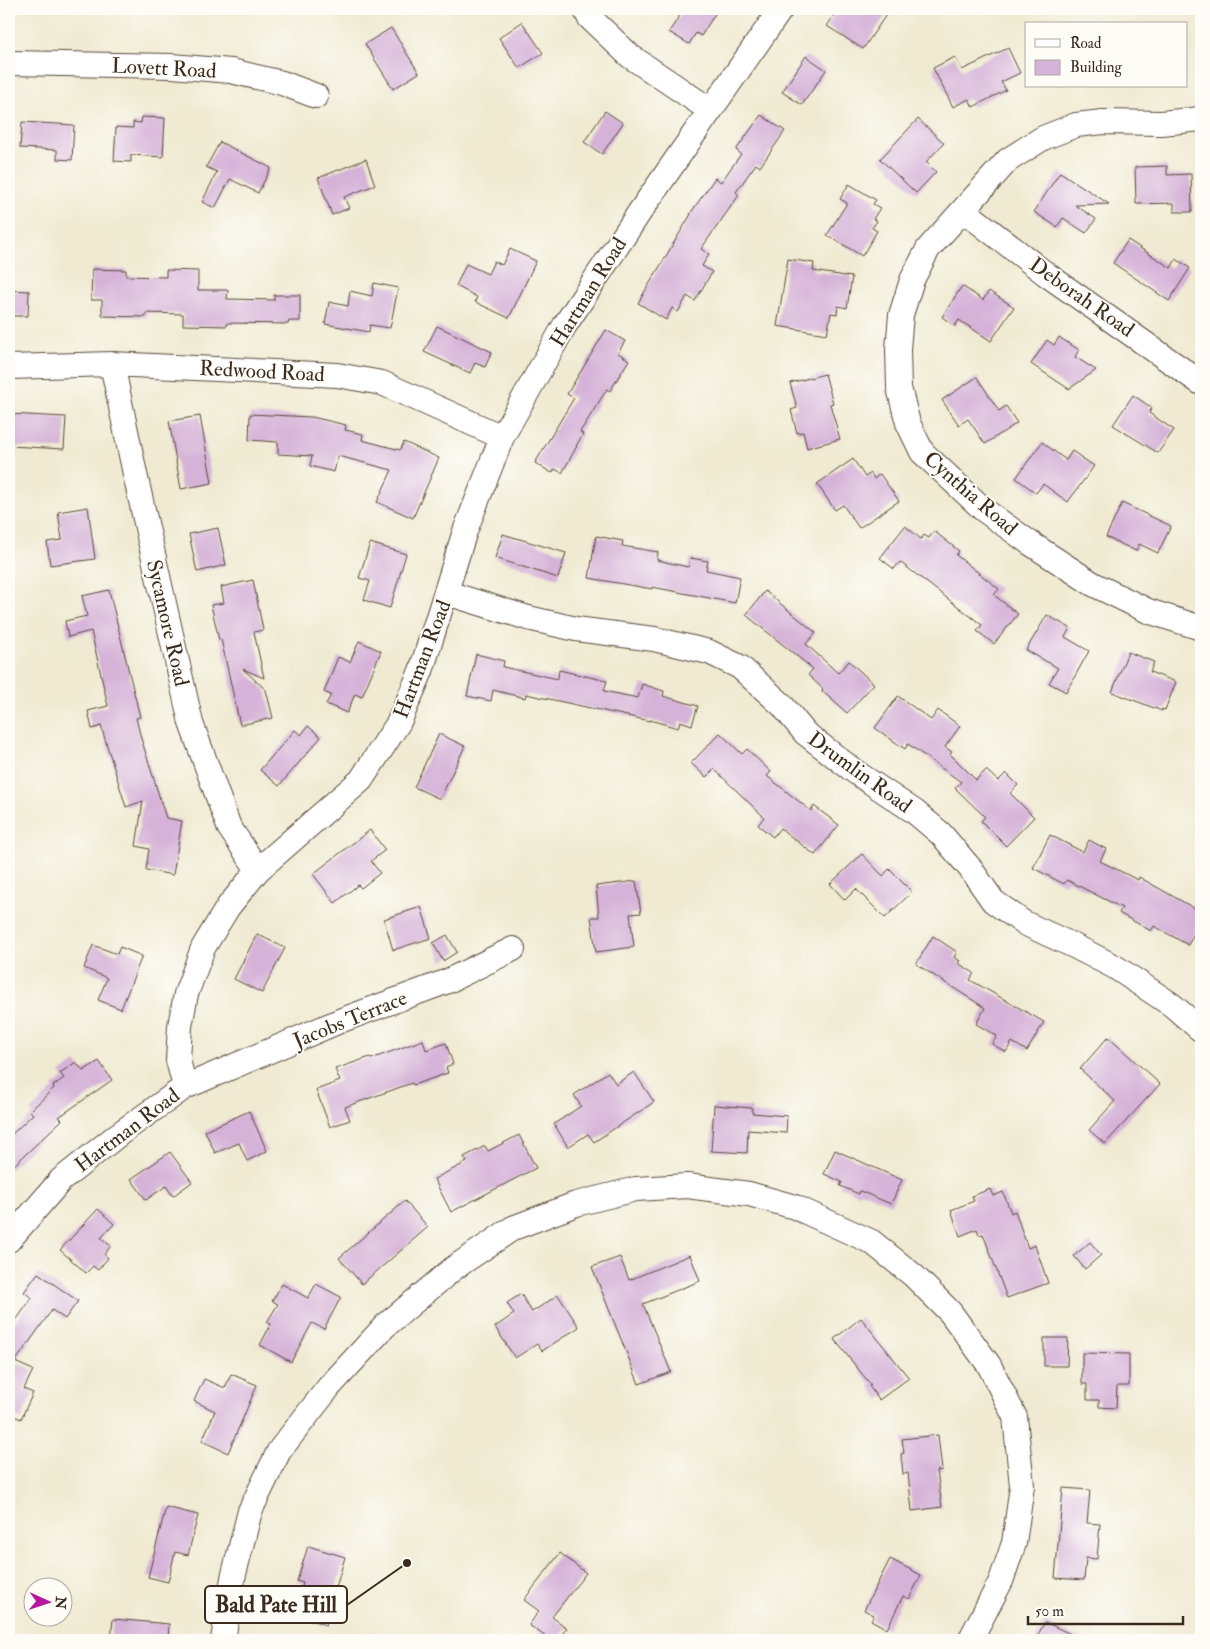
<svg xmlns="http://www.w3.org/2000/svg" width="1210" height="1649" viewBox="0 0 1210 1649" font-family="'IM FELL Double Pica',serif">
<rect width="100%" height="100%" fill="#fdfcf7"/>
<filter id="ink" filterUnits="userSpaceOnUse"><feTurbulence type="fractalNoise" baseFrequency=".02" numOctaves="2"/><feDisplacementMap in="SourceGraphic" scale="10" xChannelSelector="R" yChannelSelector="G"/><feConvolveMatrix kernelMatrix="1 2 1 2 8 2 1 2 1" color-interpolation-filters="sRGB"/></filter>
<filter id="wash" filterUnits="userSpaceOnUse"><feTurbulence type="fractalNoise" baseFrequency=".0096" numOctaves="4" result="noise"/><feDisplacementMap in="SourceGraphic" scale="20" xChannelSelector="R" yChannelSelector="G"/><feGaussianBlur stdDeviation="1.12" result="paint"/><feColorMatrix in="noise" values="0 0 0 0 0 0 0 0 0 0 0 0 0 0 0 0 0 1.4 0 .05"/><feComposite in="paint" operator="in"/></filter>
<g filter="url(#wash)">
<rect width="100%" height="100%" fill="#efead1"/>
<g id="blocks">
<!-- building -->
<path fill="#d5b2d8" d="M684,9H718L701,36L696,33L689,44L669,32Z
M838,9H890L863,49L827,26Z
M522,22L543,53L519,68L499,38Z
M391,28L419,73L393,89L365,44Z
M1008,48L1020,73L1001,82L1006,90L973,107L969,99L953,107L933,68L955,57L962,70Z
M806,56L826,70L802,105L782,92Z
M605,111L623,123L602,154L584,142Z
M761,115L785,131L760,167L756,164L736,192L739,195L701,249L709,254L702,266L712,272L695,301L687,296L678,312L672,308L666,320L638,303L691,214H690L715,178L721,182L741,154L736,150Z
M142,117L165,118L163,157L131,155V162L114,161L116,127L133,128V122L141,123Z
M918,119L944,143L926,162L936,172L916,193L880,159Z
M22,122L74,125L72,160L57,159V150L20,148Z
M220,142L271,168L258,193L230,179L215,208L202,202L217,172L206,167Z
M366,159L375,185L344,197L349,208L332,215L318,178Z
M1167,166V175L1191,174L1192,212H1174V203L1136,204L1135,167Z
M1060,172L1109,204L1075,205L1096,219L1086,233L1063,218L1057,227L1034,212Z
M849,184L876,200L873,204L880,208L873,219L877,221L872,228L877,231L862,256L827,235L847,203L840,199Z
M1128,240L1171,268L1176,259L1190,268L1169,301L1113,263Z
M510,249L536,261L509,318L475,302L477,297L456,286L466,264L488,274L494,261L502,265Z
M788,259L814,263L813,271L852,277L847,308L838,306L837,314L831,313L827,334L777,326Z
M92,269L126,270V276L166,277V270L198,271V290H228L227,299L274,300V295H300V321H289L288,324L227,323V326L183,325V314L146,313V317L102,316V300H91Z
M374,283L398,288L390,328L370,325L369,332L325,324L329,302L348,306L350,291L372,296Z
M962,286L983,300L989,291L1014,307L991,341L959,320L955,326L942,317Z
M9,290L29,291L28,316H9Z
M437,326L492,352L485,367L475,363L470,373L424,352Z
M606,330L625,341L618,353L629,360L610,391L607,389L580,432L583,434L576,446H577L562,473L555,469L552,473L535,463L574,398L567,394Z
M1059,337L1079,350L1075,357L1096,370L1069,389L1031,364L1047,340L1054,345Z
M825,374L833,403L830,404L840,439L807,448L803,432L797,433L791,410L797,408L790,383Z
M977,377L999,411L1006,406L1017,423L985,444L968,419L959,425L942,400Z
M1133,395L1152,408L1149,413L1174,430L1158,453L1113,425Z
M9,414L66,417L64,449L9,446Z
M250,414L312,417L346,425L345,430L363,434L362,440L400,450L404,442L439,458L413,518L377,502L392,470L338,456L334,472L310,466L312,456L278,454V442L249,440Z
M200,416L212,483L181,489L169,421Z
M1042,442L1066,460L1072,451L1094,466L1068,502L1043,484L1036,493L1016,478Z
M853,459L865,477L871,473L874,479L880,474L899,501L859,528L843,505L835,510L817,484Z
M1122,503L1171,526L1158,553L1139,544L1136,551L1106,537Z
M88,507L95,559L50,565L47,542L62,540L58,512Z
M905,526L921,539L924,535L929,538L934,531L959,551L956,555L999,589L994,595L1018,614L994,644L977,631L982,625L900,562L894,569L880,558Z
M218,528L226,565L197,572L189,534Z
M503,534L566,553L558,578L495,558Z
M596,536L623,541L622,546L658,552L657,560L688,567L690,558L708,561L706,570L740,577L735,603L652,587V589L589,578Z
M370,543L406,554L390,608L364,600L370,581L359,578Z
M253,580L263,630L254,632L264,678L243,669L266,690L273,718L240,725L221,639L219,640L211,605L224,603L221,587Z
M109,590L140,717L136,718L141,738L166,818L182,821L173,875L146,870L149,849L136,846L143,801L126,807L101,726L92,729L88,711L108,706L91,631L68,637L65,621L87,616L82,596Z
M765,591L816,633L806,644L838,673L849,661L874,684L847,713L822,691L823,689L808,675L813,669L746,615Z
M1047,615L1070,628L1065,637L1089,651L1066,692L1049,683L1058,668L1026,650Z
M359,641L381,651L362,697L355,694L347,713L326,704L331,695L324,692L338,657L350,662Z
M1128,652L1154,662L1150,672L1176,682L1165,710L1162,709V711L1112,692Z
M476,654L504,661L503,667L558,679L559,670L607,681L604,691L638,698L642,684L664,691L663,696L698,706L692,725L680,721L678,728L650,720V721L526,694L525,698L493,690L491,701L467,696Z
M898,696L931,720L938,710L960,726L945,747L952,752L950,754L976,780L986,770L998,781L1006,773L1018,785L1010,793L1034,817L1006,846L981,821L985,817L955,788L961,782L908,744L905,749L875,728Z
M308,726L321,737L279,786L260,770L295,730L301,735Z
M720,733L742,754L747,749L771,772L767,776L811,811L814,806L839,825L815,855L780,828L773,837L758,825L764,817L714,769L706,777L691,763Z
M439,734L465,746L440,799L414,787Z
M370,830L385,850L371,861L380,873L361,888L358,885L335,903L313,874Z
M1050,835L1083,852L1089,840L1106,849L1100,861L1138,880L1139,877L1201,912V921L1188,945L1154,926L1151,931L1119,913L1122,908L1067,880L1064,884L1033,868Z
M862,854L883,876L889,869L912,892L885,918L856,889L845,900L830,884Z
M636,881L641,913L630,914L634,947L596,952L591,917H599L596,886Z
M421,907L431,938L393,950L384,919Z
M257,934L285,948L262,993L234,979Z
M447,935L457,952L443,961L433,943Z
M933,936L957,952L954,957L960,961L958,963L974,973L970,980L1044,1022L1027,1051L1012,1042L1006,1052L992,1044L997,1036L976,1024L985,1008L916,964Z
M93,945L117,954L120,947L142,956L121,1009L98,1000L107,978L84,968Z
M1108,1037L1160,1084L1105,1144L1089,1130L1115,1101L1080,1069Z
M423,1040L426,1050L446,1043L453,1064L446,1067L448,1073L413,1085L412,1083L345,1107L350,1120L330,1127L316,1090L340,1081L335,1069L370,1057L371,1059Z
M99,1061L112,1080L59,1117L62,1120L9,1170V1137L33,1114L30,1111L54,1088L53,1086L64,1078L60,1073L76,1062L83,1071Z
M608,1072L616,1084L634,1072L654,1102L594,1142L588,1134L568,1147L554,1124L581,1106L574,1095Z
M714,1105L752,1108V1113L787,1116L786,1133L748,1130L747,1153L711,1151Z
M249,1111L267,1151L247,1161L239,1143L215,1153L205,1131Z
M519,1135L536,1168L451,1212L434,1179L467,1162L464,1157L485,1146L488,1151Z
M835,1150L902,1180L891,1204L860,1191L859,1194L840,1186L842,1182L824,1174Z
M170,1152L192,1182L173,1196L166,1186L146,1200L131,1179Z
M990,1189L993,1196L1003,1192L1011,1213L1015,1211L1028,1248L1035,1245L1048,1283L1007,1298L983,1234L979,1235L977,1229L960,1236L951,1210L974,1201L972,1196Z
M405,1201L428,1227L362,1284L339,1258Z
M98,1209L114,1224L101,1238L111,1246L104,1254L108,1258L98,1270L93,1266L86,1273L60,1250Z
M1090,1242L1101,1255L1085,1269L1074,1256Z
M690,1255L700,1281L643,1304L671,1372L639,1384L592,1267L620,1257L629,1280Z
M38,1273L78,1301L65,1319L52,1310L15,1362L33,1370L24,1389L33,1393L21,1419L12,1415L9,1423V1330L32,1298L24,1292Z
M282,1284L308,1298L316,1284L341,1297L324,1329L312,1323L291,1362L260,1345L271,1324L267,1322L278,1304L272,1301Z
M521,1294L532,1312L558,1295L579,1327L542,1351L537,1344L515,1358L495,1327L514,1314L507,1303Z
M861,1318L909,1378L879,1400L869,1386L871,1385L834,1339Z
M1044,1338H1068L1067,1366H1044Z
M1082,1353L1129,1354V1386H1117L1116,1408L1099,1407V1400H1087V1384H1082Z
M231,1374L257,1385L228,1453L202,1441L215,1411L194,1401L204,1379L225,1388Z
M938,1435L942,1470L937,1471L942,1507L912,1511L908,1473L903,1474L901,1454L904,1453L902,1439Z
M1063,1488L1090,1490L1087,1523L1100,1524L1097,1559L1086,1558L1084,1580L1055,1578Z
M166,1507L198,1515L188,1555L175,1552L168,1582L148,1577Z
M308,1546L345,1557L332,1601L343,1604L337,1623L328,1620L326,1625L307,1619L309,1614L295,1610L303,1583L297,1581Z
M560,1553L586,1573L552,1617L567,1628L557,1640H550L529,1625L539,1611L524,1600Z
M890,1559L921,1575L909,1599L903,1596L887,1629L871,1620L874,1615L864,1610Z
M113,1619L169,1624L168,1640H111Z
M1045,1622L1083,1640H1035Z"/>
</g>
</g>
<g filter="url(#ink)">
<use href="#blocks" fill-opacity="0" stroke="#564739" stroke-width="1"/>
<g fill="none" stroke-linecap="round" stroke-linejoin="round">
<!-- street casing -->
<g stroke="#564739" stroke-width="26">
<path id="street" d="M585,9L589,17L630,56L710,110
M9,63L172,66L231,71L282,83L316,96
M1201,119L1161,123L1103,122L1076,125L1043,138L1008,160L928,249L912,280L901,315L898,349L899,388L908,423L922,452L984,510L1030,543L1093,584L1148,611L1201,628
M963,210L1046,274L1201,383
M112,364L135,474L191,723L229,827L258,870
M9,367L112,364L337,375L382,383L502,437
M447,593L528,618L576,629L654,639L709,652L740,667L782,705L805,733L854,771L915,812L941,834L970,868L993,901L1024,923L1072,945L1115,967L1172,1005L1201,1030
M185,1087L342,1020L448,981L513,949
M9,1240L61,1180L119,1134L185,1087L178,1060L180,1026L186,994L203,948L228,907L258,870L361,780L399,722L421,671L465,531L502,437L565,325L639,213L781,9
M223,1640L233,1578L250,1511L279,1451L329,1387L385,1326L454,1268L513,1228L576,1204L636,1189L687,1186L749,1194L795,1207L872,1242L914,1276L950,1312L989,1365L1015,1417L1022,1486L1014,1543L1001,1581L970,1640"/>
</g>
<!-- street -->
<use href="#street" stroke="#fff" stroke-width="24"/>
</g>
</g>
<g text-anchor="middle" stroke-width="4" stroke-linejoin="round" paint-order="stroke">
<!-- street labels -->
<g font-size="21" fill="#3b2a1e" stroke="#fdfcf7">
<text transform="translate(164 68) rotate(3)" y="7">Lovett Road</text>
<text transform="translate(588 292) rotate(-58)" y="7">Hartman Road</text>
<text transform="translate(1082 297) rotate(35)" y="7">Deborah Road</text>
<text transform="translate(262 371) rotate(3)" y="7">Redwood Road</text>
<text transform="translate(971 493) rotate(41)" y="7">Cynthia Road</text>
<text transform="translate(168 623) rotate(77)" y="7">Sycamore Road</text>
<text transform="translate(422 659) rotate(-69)" y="7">Hartman Road</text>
<text transform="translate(860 772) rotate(36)" y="7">Drumlin Road</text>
<text transform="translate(350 1019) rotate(-22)" y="7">Jacobs Terrace</text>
<text transform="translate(127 1130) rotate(-37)" y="7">Hartman Road</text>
</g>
</g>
<!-- callouts -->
<path fill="none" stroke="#3b2a1e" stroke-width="2" d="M407 1563L347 1605"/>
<circle fill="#3b2a1e" stroke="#fdfcf7" stroke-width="2" cx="407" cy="1563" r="5"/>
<rect fill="#fdfcf7" stroke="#3b2a1e" stroke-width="2" x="205" y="1586" width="142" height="37" rx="5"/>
<g font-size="22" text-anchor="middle" font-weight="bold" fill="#3b2a1e">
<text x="276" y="1612">Bald Pate Hill</text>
</g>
<!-- margin -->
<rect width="1210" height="1649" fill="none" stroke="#fdfcf7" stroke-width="30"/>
<!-- legend -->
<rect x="1025" y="22" width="162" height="65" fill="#fdfcf7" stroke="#afa8a0"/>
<rect x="1035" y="39" width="25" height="8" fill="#ffffff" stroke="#afa8a0"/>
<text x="1070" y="48" font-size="15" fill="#3b2a1e">Road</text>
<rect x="1035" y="60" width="25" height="15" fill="#d5b2d8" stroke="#afa8a0"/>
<text x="1070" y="72" font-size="15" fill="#3b2a1e">Building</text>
<!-- north arrow -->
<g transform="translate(48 1602) rotate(93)"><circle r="24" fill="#fdfcf7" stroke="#afa8a0"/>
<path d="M0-4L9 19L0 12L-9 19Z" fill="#b5179e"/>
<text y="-8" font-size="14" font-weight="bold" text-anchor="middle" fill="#3b2a1e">N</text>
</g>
<!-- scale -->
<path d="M1028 1616v8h155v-8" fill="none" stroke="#3b2a1e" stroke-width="2.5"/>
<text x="1035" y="1616" font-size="15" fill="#3b2a1e" stroke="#fdfcf7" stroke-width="4" paint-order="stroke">50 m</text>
</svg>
